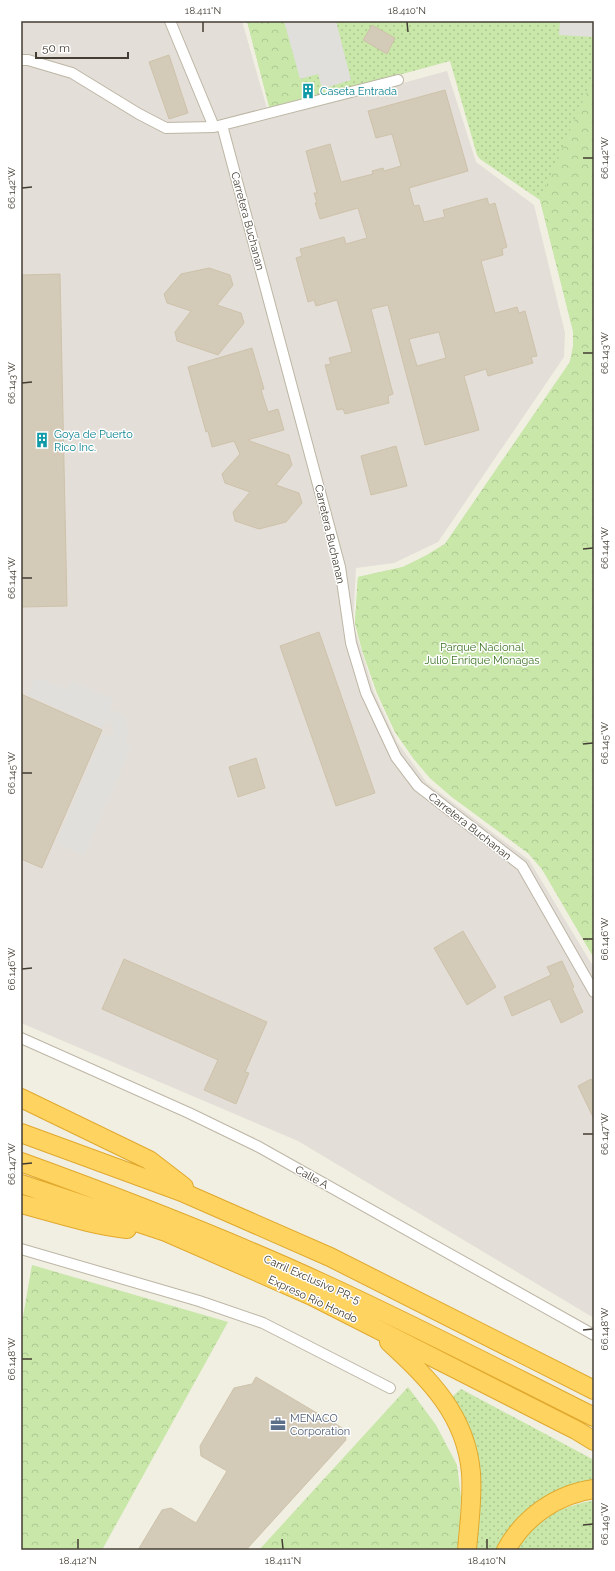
<svg xmlns="http://www.w3.org/2000/svg" width="615" height="1571" viewBox="0 0 615 1571" font-family="Raleway,sans-serif">
<defs>
<pattern id="green-dots" width="8" height="8" patternUnits="userSpaceOnUse"><rect width="8" height="8" fill="#c8e7a9"/><path d="M2 2h.1M6 6h.1" fill="none" stroke="#adc792" stroke-width="1.8" stroke-linecap="round"/></pattern>
<pattern id="forest-crowns" width="20" height="18" patternUnits="userSpaceOnUse"><rect width="20" height="18" fill="#c8e7a9"/><path d="M2 6a3 3 0 1 1 6 0M12 15a3 3 0 1 1 6 0" fill="none" stroke="#adc792"/></pattern>
</defs>
<rect width="100%" height="100%" fill="#f1eee2"/>
<!-- industrial -->
<path fill="#e3ded7" d="M21,21H242L270,119L447,71L476,162L534,205L565,333L564,357L438,542L394,563L356,568L353,623L374,692L397,742L427,783L529,860L594,968V1318L298,1141L21,1023Z"/>
<!-- green -->
<path fill="url(#green-dots)" d="M247,21H594V958L542,869L528,853L452,797L430,778L414,759L395,732L377,693L362,650L355,623L358,577L403,567L427,555L445,544L570,362L573,347V331L540,200L480,159L477,155L450,61L270,110Z
M461,1389L594,1460V1484L554,1492L530,1508L506,1533L497,1550H472V1538L451,1401L453,1396Z
M594,1501V1550H517C521,1543 525,1534 531,1529C544,1515 576,1502 594,1501Z"/>
<!-- forest -->
<path fill="url(#forest-crowns)" d="M247,21H284L306,100L270,110Z
M594,75V958L542,869L528,853L452,797L430,778L414,759L395,732L377,693L362,650L355,623L358,577L403,567L427,555L445,544L570,362L573,347V331L540,200Z
M32,1265L228,1322L102,1550H21V1328Z
M408,1387L436,1425L457,1465L461,1497L459,1550H259Z"/>
<!-- parking -->
<path fill="#e1dfdb" d="M284,21H336L351,80L322,89L318,74L300,79Z
M560,21H594V37L559,35Z
M34,680H45L68,690L72,681L114,699L110,709L122,714L127,721L128,733L125,742L132,746L84,856L56,843L103,734L112,736L114,725L105,721L102,728L28,695Z"/>
<!-- building -->
<path fill="#d3cab7" stroke="#cec2aa" fill-rule="evenodd" d="M372,25L395,38L387,54L363,40Z
M169,55L188,113L169,119L149,62Z
M445,90L468,171L409,188L414,206L419,205L424,222L445,217L443,210L487,198L489,205L495,203L507,247L502,249L503,255L481,261L495,313L517,307L519,313L525,311L537,356L531,357L533,363L488,376L486,369L464,376L479,430L425,445L388,305L371,309L393,394L388,396L389,403L345,414L343,409L337,410L325,365L331,364L329,358L352,352L337,300L316,306L314,300L308,302L296,258L302,256L300,249L344,237L346,244L367,238L358,208L320,219L315,203H317L314,193H317L306,151L330,144L341,182L373,174L372,171L383,168L384,171L401,166L392,134L376,138L368,111ZM439,332L446,358L417,366L409,339Z
M209,268L230,275L233,285L217,305L241,313L244,323L218,355L177,341L175,332L191,311L167,303L164,294L181,274Z
M60,274L67,606L21,607V275Z
M252,348L264,389L261,390L268,412L278,409L284,430L247,440L289,455L292,465L276,485L299,493L302,503L286,522L259,529L235,521L233,512L250,492L225,483L222,474L240,454L234,441L212,447L208,431L206,432L188,367Z
M396,446L407,486L371,495L361,456Z
M319,632L375,793L336,806L280,646Z
M21,694L102,730L42,868L21,859Z
M256,758L265,788L238,797L229,767Z
M463,931L496,987L467,1005L434,948Z
M124,959L267,1022L245,1072L249,1073L236,1104L204,1090L218,1060L102,1009Z
M562,961L574,987L572,988L583,1012L561,1023L550,999L512,1016L504,997L551,975L547,967Z
M591,1079L594,1084V1119L578,1086Z
M256,1377L344,1429L346,1440L246,1550H138L162,1510L171,1508L196,1523L227,1471L201,1456L200,1446L234,1388L252,1384Z"/>
<g fill="none" stroke-linecap="round" stroke-linejoin="round">
<!-- minor casing -->
<g stroke="#bdb6a5" stroke-width="12">
<path id="minor" d="M170,21L214,127
M21,60H28L72,73L139,114L166,128L214,127L222,125L398,80
M222,125L340,567L351,643L366,693L396,757L418,786L522,866L594,992
M21,1038L189,1113L259,1147L594,1335
M21,1249L199,1301L263,1323L390,1388"/>
</g>
<!-- motorway casing -->
<g stroke="#e0a92e" stroke-width="20">
<path id="motorway" d="M21,1098L149,1160L184,1187
M21,1133L182,1192L330,1257L594,1390
M21,1162C123,1199 224,1238 322,1283C414,1325 504,1372 594,1417
M21,1184L166,1232L312,1296L576,1430L594,1441
M21,1204C56,1213 91,1225 127,1229
M389,1342C430,1380 466,1415 471,1473C473,1498 469,1525 467,1550
M506,1550C524,1517 557,1494 594,1489"/>
</g>
<!-- minor -->
<use href="#minor" stroke="#fff" stroke-width="10"/>
<!-- motorway -->
<use href="#motorway" stroke="#ffd35f" stroke-width="18"/>
</g>
<!-- ticks -->
<path fill="none" stroke="#433d33" stroke-width="1.5" d="M203,22V32M407,22L408,32M583,158H593M22,188L32,187M583,353H593M22,383L32,382M583,549L593,548M22,578H32M583,744L593,743M22,773H32M583,939H593M22,969L32,968M583,1134H593M22,1164L32,1163M583,1330L593,1329M22,1359H32M583,1525L593,1524M78,1539V1549M282,1539L283,1549M487,1539V1549"/>
<!-- icons -->
<defs>
<g id="building-bare" transform="scale(1.2)"><path d="M-4-6H4V6H1V3H-1V6H-4ZM-2.5-4.3h1.7v1.8h-1.7ZM.8-4.3h1.7v1.8H.8ZM-2.5-1h1.7V.8h-1.7ZM.8-1h1.7V.8H.8Z" fill="#0f9aa8" stroke="#fff" stroke-width="2.5" paint-order="stroke"/></g>
<g id="office-bare" transform="scale(1.2)"><path d="M-6-3h4V-5.5h4V-3h4V5H-6ZM-1-4.5V-3h2v-1.5ZM-6 0V1H6V0Z" fill="#5c6f8a" stroke="#fff" stroke-width="2.5" paint-order="stroke"/></g>
</defs>
<g fill-rule="evenodd">
<use href="#building-bare" x="308" y="91"/>
<use href="#building-bare" x="42" y="440"/>
<use href="#office-bare" x="278" y="1424"/>
</g>
<g text-anchor="middle" stroke-width="3" stroke-linejoin="round" paint-order="stroke">
<!-- culture labels -->
<g font-size="11" fill="#0d838f" stroke="#fff" text-anchor="start">
<text x="320" y="95">Caseta Entrada</text>
<text x="54" y="438">Goya de Puerto<tspan x="54" dy="13">Rico Inc.</tspan></text>
</g>
<!-- street labels -->
<g font-size="11" fill="#433d33" stroke="#fff">
<text transform="translate(248 221) rotate(75)" y="4">Carretera Buchanan</text>
<text transform="translate(330 534) rotate(77)" y="4">Carretera Buchanan</text>
<text transform="translate(470 826) rotate(38)" y="4">Carretera Buchanan</text>
<text transform="translate(312 1177) rotate(29)" y="4">Calle A</text>
<text transform="translate(312 1279) rotate(24)" y="4">Carril Exclusivo PR-5</text>
<text transform="translate(313 1299) rotate(25)" y="4">Expreso Río Hondo</text>
</g>
<!-- park labels -->
<g font-size="11" fill="#3f7526" stroke="#fff">
<text x="482" y="651">Parque Nacional<tspan x="482" dy="13">Julio Enrique Monagas</tspan></text>
</g>
<!-- service labels -->
<g font-size="11" fill="#4e5e75" stroke="#fff" text-anchor="start">
<text x="290" y="1422">MENACO<tspan x="290" dy="13">Corporation</tspan></text>
</g>
</g>
<!-- border -->
<rect width="615" height="1571" fill="none" stroke="#ffffff" stroke-width="44"/>
<!-- scale -->
<path d="M36 52v6h92v-6" fill="none" stroke="#433d33" stroke-width="2"/>
<text x="42" y="52" font-size="12" fill="#433d33" stroke="#ffffff" stroke-width="3" paint-order="stroke">50 m</text>
<rect x="22" y="22" width="571" height="1527" fill="none" stroke="#433d33" stroke-width="1.5"/>
<g font-size="10" text-anchor="middle" fill="#433d33">
<text x="203" y="14">18.411°N</text>
<text x="407" y="14">18.410°N</text>
<text transform="translate(604 158) rotate(-90)" y="4">66.142°W</text>
<text transform="translate(11 188) rotate(-90)" y="4">66.142°W</text>
<text transform="translate(604 353) rotate(-90)" y="4">66.143°W</text>
<text transform="translate(11 383) rotate(-90)" y="4">66.143°W</text>
<text transform="translate(604 548) rotate(-90)" y="4">66.144°W</text>
<text transform="translate(11 578) rotate(-90)" y="4">66.144°W</text>
<text transform="translate(604 743) rotate(-90)" y="4">66.145°W</text>
<text transform="translate(11 773) rotate(-90)" y="4">66.145°W</text>
<text transform="translate(604 939) rotate(-90)" y="4">66.146°W</text>
<text transform="translate(11 969) rotate(-90)" y="4">66.146°W</text>
<text transform="translate(604 1134) rotate(-90)" y="4">66.147°W</text>
<text transform="translate(11 1164) rotate(-90)" y="4">66.147°W</text>
<text transform="translate(604 1329) rotate(-90)" y="4">66.148°W</text>
<text transform="translate(11 1359) rotate(-90)" y="4">66.148°W</text>
<text transform="translate(604 1524) rotate(-90)" y="4">66.149°W</text>
<text x="78" y="1564">18.412°N</text>
<text x="283" y="1564">18.411°N</text>
<text x="487" y="1564">18.410°N</text>
</g>
</svg>
